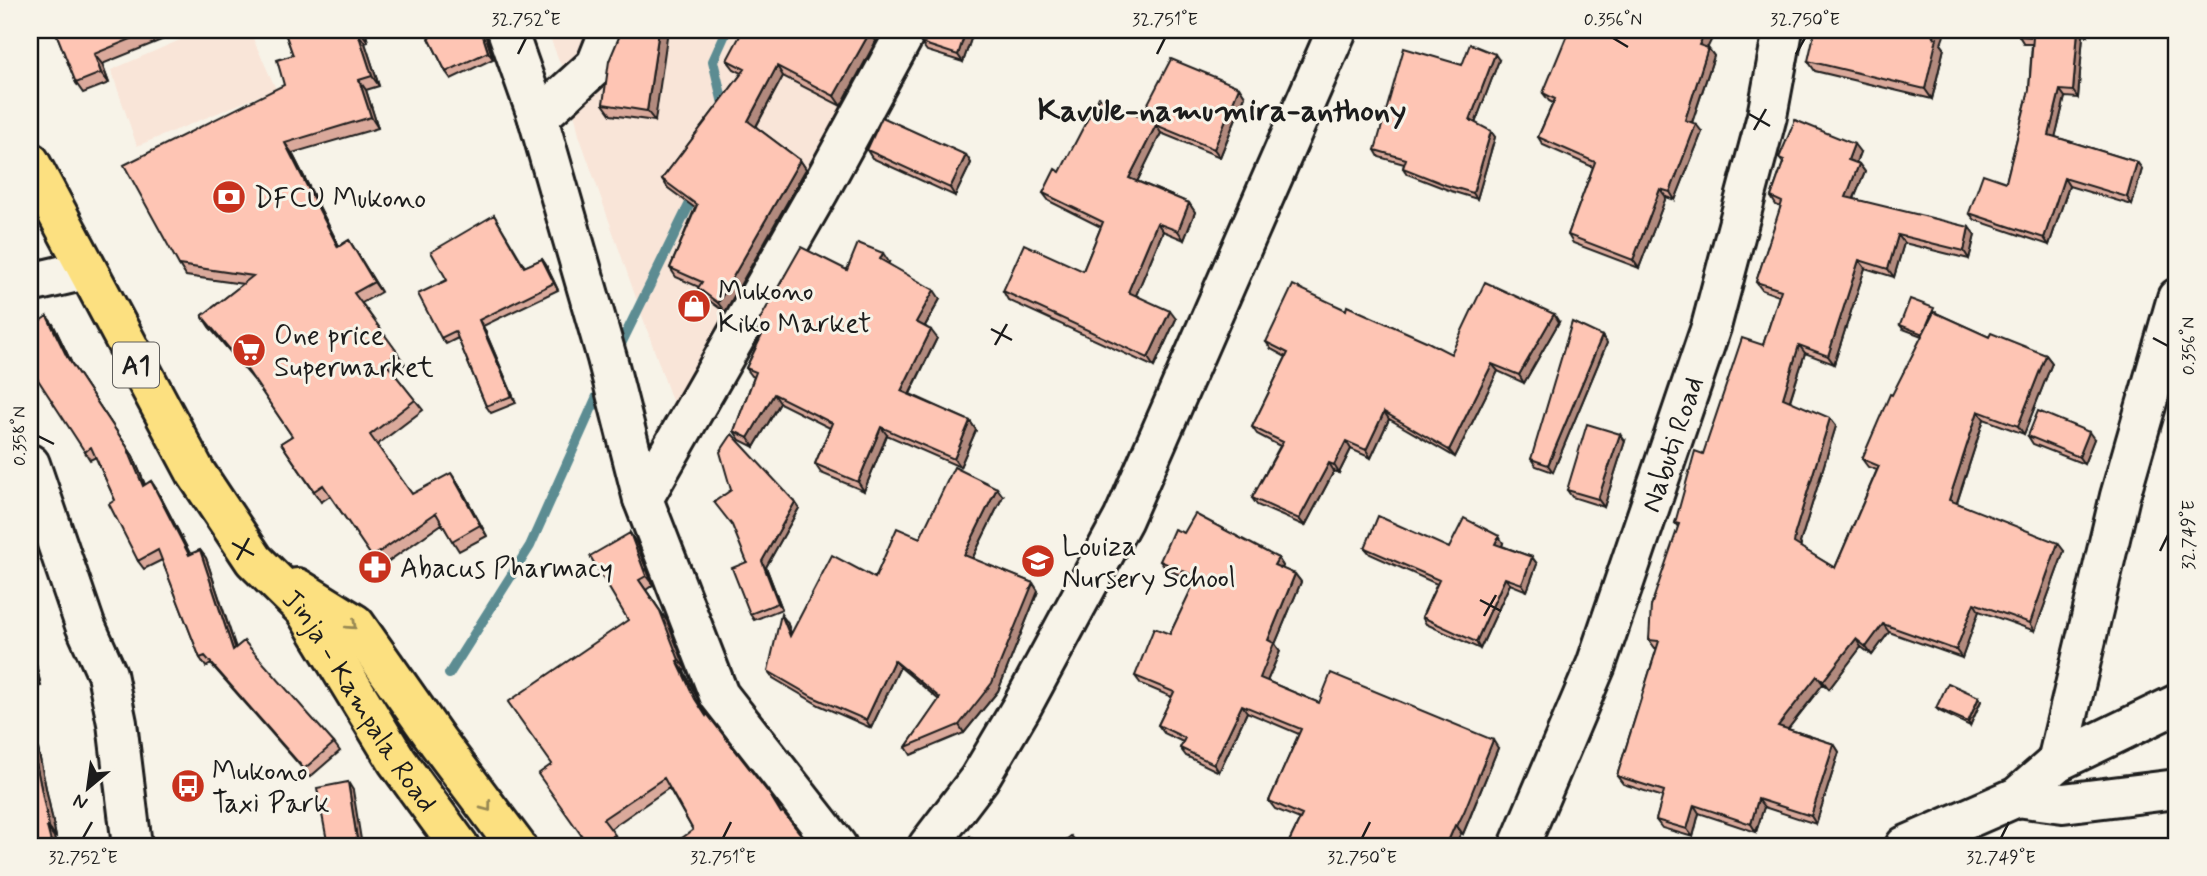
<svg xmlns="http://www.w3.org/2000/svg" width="2207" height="876" viewBox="0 0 2207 876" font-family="Mynerve,sans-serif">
<rect width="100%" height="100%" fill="#f7f3e8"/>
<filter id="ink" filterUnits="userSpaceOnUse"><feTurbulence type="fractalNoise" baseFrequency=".0143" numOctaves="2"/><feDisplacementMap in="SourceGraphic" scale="14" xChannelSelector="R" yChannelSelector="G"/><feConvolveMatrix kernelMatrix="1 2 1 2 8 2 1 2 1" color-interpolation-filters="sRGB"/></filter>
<g filter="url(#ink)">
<!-- built -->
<path fill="#f9e5d8" d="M203,30H249L276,89L137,146L111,70Z
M547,30H907L679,421L579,135L568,83Z"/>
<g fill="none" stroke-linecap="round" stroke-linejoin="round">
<!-- stream -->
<path stroke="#5b8c92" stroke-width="10" d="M725,112L713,61L727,30
M617,352L695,193
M449,674L530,546L602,385"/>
<!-- minor casing -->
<g stroke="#1c1c1c" stroke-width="44">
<g id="minor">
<path d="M507,30L538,118L607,358L643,499L719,695L837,846"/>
<path d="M538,118L596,65L610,30"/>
<path d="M30,283L86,270"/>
<path d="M30,464L85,625L107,674L117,723L132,846"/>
<path d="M643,499L819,191L907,30"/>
<path d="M2057,762L2120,496L2177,298"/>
<path d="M2017,797L2063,803L2177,789"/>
<path d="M928,846L979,779L1021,708L1123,519L1337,30"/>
<path id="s1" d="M1519,846L1596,665L1711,327L1767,116L1783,30"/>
<path d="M1905,846L2017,797L2057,762L2177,704"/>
</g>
</g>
<!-- highway casing -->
<g stroke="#1c1c1c" stroke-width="44">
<g id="highway">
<path id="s2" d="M30,162L196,473L254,560L305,610L397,761L459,846"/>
<path d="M297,588L355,624L438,742L516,846"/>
</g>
</g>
<!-- minor -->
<use href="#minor" stroke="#f7f3e8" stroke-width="38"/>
<!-- highway -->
<use href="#highway" stroke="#fce080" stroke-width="38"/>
</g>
<!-- wall -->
<path fill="#daa99b" stroke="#1c1c1c" stroke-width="2" d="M55,30H186L102,64L109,83L83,93L76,83Z
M284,30H365L368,42L365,43L379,86L366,90L378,128L292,153L339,246L349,240L381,292L362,303L405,364L393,372L423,410L377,445L412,494L458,483L487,536L459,551L442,524L380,567L330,496L321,502L281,443L292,436L254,380L209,327L202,316L243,284L186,276L179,265L284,85L293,55Z
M425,30H486V37L493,59L451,79L446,72Z
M622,30L655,121L611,115L603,104Z
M926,30H974L963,62L927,51L921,43Z
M2019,30H2088V36L2083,35L2078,98L2065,97L2055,137L2137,162L2142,169L2132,205L2069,186L2049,245L1975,220L1969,213L2006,182L2029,90L2032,44H2024L2019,36Z
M836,33L876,41L841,106L783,76L756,127L800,160L806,169L725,312L704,297L698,288L699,287L676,277L670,268L695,208L668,188L662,179L742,73L734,69L727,60Z
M1941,44L1944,48L1932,99L1815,71L1808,61Z
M1708,48L1714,56L1692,123L1702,132L1675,200L1666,197L1639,268L1573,243L1568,235L1593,167L1543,145L1538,137L1553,103L1549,101L1543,93Z
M1499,60L1475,123L1495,137L1477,199L1451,191L1407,174L1403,168L1404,164L1379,157L1375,150L1462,65Z
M1239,87L1245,96L1220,157L1161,133L1137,181L1189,203L1195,212L1184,240L1163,231L1136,295L1176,319L1154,367L1008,300L1003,291L1083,271L1101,227L1049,201L1043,193L1060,172L1141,117Z
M867,150L966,155L971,163L955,196L872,158Z
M1860,152L1856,162L1859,164L1865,172L1854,199L1975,235L1969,259L1904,243L1894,277L1865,268L1834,364L1805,353L1790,401L1836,426L1800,543L1801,545L1800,547L1835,568L1877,470L1868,467L1862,459L1922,336L1903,329L1900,325L1937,312L1936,313L1989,337L2046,355L2052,363L2024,434L1984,419L1957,503L2064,551L2035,631L1979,611L1962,658L1889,632L1872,655L1861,647L1829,689L1823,684L1788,729L1834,744L1839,752L1816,824L1764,807L1756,832L1699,813L1693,837L1662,828L1656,820L1663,797L1623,784L1617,776L1657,648H1655L1649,640L1678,527L1675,523L1703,454L1763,345L1779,296L1762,290L1756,282L1781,207L1776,205L1771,197L1783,163L1779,158Z
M494,215L525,267L542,259L546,265L558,290L483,326L516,403L491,413L486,406L458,338L446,344L441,338L447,280Z
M889,262L888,264L940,299L925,326L937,338L910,394L970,421L976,430L960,467L887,435L864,491L821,473L815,464L830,428L780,403L754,447L740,440L734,431L754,377L752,376L746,368L761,337L755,328L847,270Z
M1346,310L1451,354L1559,322L1524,383L1498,371L1455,457L1389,419L1371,458L1351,449L1339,473L1334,471L1305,526L1257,505L1252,498L1280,446L1257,434L1252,427L1286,357L1271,349L1266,342Z
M53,324L73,366L133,456L145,485L151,481L157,490L190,554L200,550L206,558L236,648L334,743L340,751L310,777L211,664L206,667L200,658L162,560L144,569L138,561L115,500L96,457L90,460L85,452Z
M1602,336L1607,343L1553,472L1536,466L1531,459Z
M2028,436L2094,439L2084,464L2033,444Z
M1625,441L1604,507L1572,497L1567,490Z
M1003,496L972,559L1033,583L1038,591L998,691L964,733L911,755L906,747L939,700L900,667L871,728L819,705L773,678L768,671L787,622L791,633L875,578L920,538Z
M795,502L799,508L766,567L782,609L754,620L750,614L747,562Z
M630,533L636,543L653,585L646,590L667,621L686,669L684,671L702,708L777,804L781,813L810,846L693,830L669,788L610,829L622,845L619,846H589L552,764L628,620Z
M1184,533L1278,558L1283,566L1282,569L1295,574L1301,582L1275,644L1280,651L1267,681L1319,703L1498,748L1469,820L1463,834L1461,833L1455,846H1287L1300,819L1275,809L1269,801L1299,734L1247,712L1219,772L1186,756L1180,748L1183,742L1164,733L1158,725L1172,697L1141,684L1135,676L1170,634L1195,582L1166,569L1160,561Z
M1503,543L1502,546L1532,557L1537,564L1527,591L1510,584L1480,649L1426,624L1422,617L1437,584L1370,554L1365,548H1449Z
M30,639L41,686L30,689Z
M1979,697L1981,701L1970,726L1939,711L1936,708Z
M30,710L56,837H54L56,846H30Z"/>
<!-- shaded-wall -->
<path fill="#b28a7e" stroke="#1c1c1c" stroke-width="2" d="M360,30H365L368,42L361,32Z
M481,30H486V37L493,59L488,52Z
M659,30H668L655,121L647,111Z
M966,30H974L963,62L958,55Z
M1707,30H1716L1705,53L1699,45Z
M1936,30H1946L1941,44L1944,48L1932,99L1925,89L1933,37Z
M2078,30H2080L2083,35L2078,98L2073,91Z
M870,32L876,41L841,106L834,96Z
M358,33L365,43L379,86L372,76Z
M1708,48L1714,56L1690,128L1685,120Z
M94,54L102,64L109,83L101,73Z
M1495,54L1499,60L1474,126L1470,120Z
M777,66L783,76L754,130L748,121Z
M359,80L366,90L378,128L371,117Z
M1239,87L1245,96L1220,157L1214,149Z
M2060,90L2065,97L2054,142L2049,135Z
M1696,124L1702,132L1675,200L1670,192Z
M1156,125L1161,133L1135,186L1129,178Z
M1491,131L1495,137L1477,199L1473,193Z
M285,143L292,153L345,258L338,247Z
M1854,144L1860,152L1854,168L1848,160Z
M966,155L971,163L955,196L950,188Z
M800,160L806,169L725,312L718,303Z
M2137,162L2142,169L2132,205L2127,197Z
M1859,164L1865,172L1851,205L1846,197Z
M2064,178L2069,186L2049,245L2044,238Z
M1660,189L1666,197L1639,268L1633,260Z
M1189,203L1195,212L1184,240L1178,231Z
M1157,223L1163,231L1134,300L1128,292Z
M1969,227L1975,235L1969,259L1964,251Z
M1898,235L1904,243L1894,277L1888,269Z
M349,240L356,251L381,292L374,282Z
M883,253L889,262L886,268L880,259Z
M542,259L546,265L558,290L554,283Z
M1859,260L1865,268L1834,364L1828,356Z
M934,290L940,299L922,331L916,322Z
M1170,311L1176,319L1154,367L1148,358Z
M1554,314L1559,322L1524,383L1519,375Z
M47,316L53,324L73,366L133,456L149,494L67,357Z
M479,320L483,326L516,403L512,396Z
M931,330L937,338L907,399L901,391Z
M1602,336L1607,343L1553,472L1548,465Z
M1799,345L1805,353L1788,406L1783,398Z
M2046,355L2052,363L2024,434L2018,426Z
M1492,364L1498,371L1455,457L1449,450Z
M774,394L780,403L754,447L748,438Z
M1978,411L1984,419L1955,508L1949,500Z
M1384,412L1389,419L1371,458L1366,450Z
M1830,418L1836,426L1800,543L1801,545L1799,551L1794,543V536Z
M970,421L976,430L960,467L954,459Z
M881,427L887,435L864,491L858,482Z
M2089,432L2094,439L2084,464L2079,457Z
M1620,434L1625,441L1604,507L1598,499Z
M1346,441L1351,449L1339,473L1334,465Z
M1329,463L1334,471L1305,526L1299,519Z
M451,473L458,483L487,536L480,525Z
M151,481L157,490L195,563L189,555Z
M997,488L1003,496L970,563L964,555Z
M795,502L799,508L766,567L782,609L778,603L762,561Z
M630,533L636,543L653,585L646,576Z
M1499,536L1503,543L1500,551L1495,544Z
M2058,543L2064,551L2035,631L2030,623Z
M200,550L206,558L239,659L233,650Z
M1532,557L1537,564L1527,591L1522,584Z
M1278,558L1283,566L1279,573L1274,565Z
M1295,574L1301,582L1275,644L1280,651L1265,686L1260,678L1268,640Z
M1505,578L1510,584L1480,649L1476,642Z
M639,580L667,621L686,669L679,660Z
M1033,583L1038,591L998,691L964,733L959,725Z
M1974,603L1979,611L1962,658L1956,650Z
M781,614L787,622L795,644L790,636Z
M1883,624L1889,632L1872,655L1866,647Z
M30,639L41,686L34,676L30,658Z
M1856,639L1861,647L1829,689L1823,681Z
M894,660L900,667L871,728L866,720Z
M677,661L684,671L702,708L695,699Z
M1817,676L1823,684L1784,734L1778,726Z
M1979,697L1981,701L1970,726L1968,722Z
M1242,705L1247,712L1219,772L1214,764Z
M30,710L56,837L49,827L30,734Z
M1493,740L1498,748L1463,834L1457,826Z
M1834,744L1839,752L1816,824L1811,816Z
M348,782L353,790L362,846H358Z
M1758,799L1764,807L1756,832L1751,824Z
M1694,805L1699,813L1693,837L1687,829Z
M1455,825L1461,833L1455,846H1446Z
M47,827L54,837L56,846H52Z
M1343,839L1348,846H1340Z"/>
<!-- building -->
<path fill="#fec5b4" stroke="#1c1c1c" stroke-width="2" d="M55,30H153L94,54L101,73L76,83Z
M284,30H360L361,32L358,33L372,76L359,80L371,117L285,143L338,247L349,240L374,282L354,293L398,353L385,362L415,400L370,435L412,494L451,473L480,525L452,541L436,513L372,557L323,485L314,491L281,443L292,436L248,371L202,316L253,276L179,265L124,165L284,85L277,60L293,55Z
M425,30H481L488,52L446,72Z
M622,30H659L647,111L603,104L609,61Z
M743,30H829L836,33L838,30H866L870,32L834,96L777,66L748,121L800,160L718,303L698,288L702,282L670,268L697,205L662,179L745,69L727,60Z
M926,30H966L958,55L921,43Z
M1569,30H1707L1699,45L1708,48L1685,120L1696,124L1670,192L1660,189L1633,260L1568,235L1595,162L1538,137L1555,99L1543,93Z
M1815,30H1936L1933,37L1937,38L1925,89L1808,61Z
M2019,30H2078L2073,91L2060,90L2049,135L2137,162L2127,197L2064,178L2044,238L1969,213L1983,174L2006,182L2029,90L2033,37L2019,36Z
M1470,44L1495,54L1470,120L1491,131L1473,193L1446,185L1403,168L1406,159L1375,150L1404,48L1462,65Z
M1171,59L1239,87L1214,149L1156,125L1129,178L1189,203L1178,231L1157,223L1128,292L1170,311L1148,358L1003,291L1024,244L1083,271L1103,222L1043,193L1055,169L1060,172L1099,97L1141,117Z
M882,117L966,155L950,188L867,150Z
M1795,120L1854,144L1848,160L1859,164L1846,197L1969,227L1964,251L1898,235L1888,269L1859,260L1828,356L1799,345L1783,398L1830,418L1794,536L1795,537L1794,543L1835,568L1879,466L1862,459L1890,394L1892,395L1934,312L1989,337L1991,333L2046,355L2018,426L1978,411L1949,500L2058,543L2030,623L1974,603L1956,650L1883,624L1866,647L1856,639L1823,681L1817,676L1778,726L1834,744L1811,816L1758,799L1751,824L1694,805L1687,829L1656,820L1664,791L1617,776L1659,641L1649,640L1651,606L1679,524L1675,523L1695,451L1703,454L1742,338L1763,345L1781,290L1756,282L1782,202L1771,197L1784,160L1779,158Z
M494,215L524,267L542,259L554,283L479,320L512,396L486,406L455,331L441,338L418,294L447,280L431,252Z
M858,243L883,253L880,259L934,290L916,322L931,330L901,391L970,421L954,459L881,427L858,482L815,464L832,423L774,394L748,438L734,431L756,372L746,368L763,333L755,328L801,247L847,270Z
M1485,282L1554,314L1519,375L1492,364L1449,450L1384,412L1366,450L1346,441L1334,465L1329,463L1299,519L1252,498L1283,442L1252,427L1288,353L1266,342L1293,285L1346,310L1347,306L1426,341L1451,354Z
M1910,299L1934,308L1923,334L1900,325Z
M47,316L67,357L127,447L143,486L151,481L189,555L200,550L233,650L244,641L334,743L304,769L205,656L200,658L158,550L138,561L109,504L115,500L91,447L85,452L33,372L30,362V328Z
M1572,322L1602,336L1548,465L1531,459Z
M2038,411L2089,432L2079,457L2028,436Z
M1587,424L1620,434L1598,499L1567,490Z
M732,434L795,502L762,561L778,603L750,614L732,568L747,562L732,525L714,502L731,490L720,452Z
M954,467L997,488L964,555L1033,583L992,683L959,725L906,747L940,698L894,660L866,720L813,697L768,671L781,614L790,636L832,555L875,578L897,528L920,538Z
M1195,514L1278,558L1274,565L1295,574L1268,640L1274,643L1260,678L1319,703L1331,673L1493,740L1464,812L1457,826L1455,825L1446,846H1360L1343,839L1340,846H1287L1302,815L1269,801L1301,729L1242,705L1214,764L1180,748L1185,738L1158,725L1174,692L1135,676L1154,628L1170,634L1197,577L1160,561L1174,529L1184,533Z
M1378,516L1449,548L1464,518L1499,536L1495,544L1532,557L1522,584L1505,578L1476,642L1422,617L1439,580L1365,548Z
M630,533L646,576L639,580L660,611L679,660L677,661L695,699L706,716L707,714L770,795L781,813L783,812L810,846H671L693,830L664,778L603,819L615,835L594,846H589L538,774L552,764L508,702L628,620L590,556Z
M30,658L34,676L30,677Z
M1948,683L1979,697L1968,722L1936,708Z
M30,734L49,827H47L52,846H30Z
M348,782L358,846H328L317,788Z
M970,836L978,846H956Z
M1071,836L1080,846H1059Z
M1222,839L1239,846H1219Z"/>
<!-- one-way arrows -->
<defs><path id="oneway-chevron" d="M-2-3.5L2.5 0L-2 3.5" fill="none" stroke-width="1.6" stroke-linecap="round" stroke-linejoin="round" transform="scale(1.75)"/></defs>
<g stroke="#978853">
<use href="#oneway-chevron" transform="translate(352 625) rotate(42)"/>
<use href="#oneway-chevron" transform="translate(487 807) rotate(53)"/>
</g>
</g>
<!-- ticks -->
<path fill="none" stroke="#1c1c1c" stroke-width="2.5" d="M1613,38L1628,47M518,54L526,38M1157,54L1165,38M1796,54L1805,38M1749,114L1770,126M1754,130L1766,109M991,329L1012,340M2153,338L2168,346M995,345L1007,324M38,436L54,444M232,543L254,555M2160,551L2168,535M237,560L249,538M1480,600L1501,611M1484,616L1496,595M83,838L92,822M723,838L731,822M1362,838L1370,822M2001,838L2009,822"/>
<!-- icons -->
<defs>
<g id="bank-disc" transform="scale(1.75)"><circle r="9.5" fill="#c8321e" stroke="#f7f3e8"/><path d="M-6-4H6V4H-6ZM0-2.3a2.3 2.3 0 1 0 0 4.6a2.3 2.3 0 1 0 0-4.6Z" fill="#fff"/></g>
<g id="shop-disc" transform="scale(1.75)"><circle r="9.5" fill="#c8321e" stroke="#f7f3e8"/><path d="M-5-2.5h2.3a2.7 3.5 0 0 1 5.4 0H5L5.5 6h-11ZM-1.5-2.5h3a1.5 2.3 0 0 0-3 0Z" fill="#fff"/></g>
<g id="supermarket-disc" transform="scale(1.75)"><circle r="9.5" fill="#c8321e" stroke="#f7f3e8"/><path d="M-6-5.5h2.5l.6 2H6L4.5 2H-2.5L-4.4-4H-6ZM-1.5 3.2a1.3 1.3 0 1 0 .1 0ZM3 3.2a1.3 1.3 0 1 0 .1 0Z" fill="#fff"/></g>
<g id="school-disc" transform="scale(1.75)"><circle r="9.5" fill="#c8321e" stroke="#f7f3e8"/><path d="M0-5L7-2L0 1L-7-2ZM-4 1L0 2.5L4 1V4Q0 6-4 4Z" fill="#fff"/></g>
<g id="pharmacy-disc" transform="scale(1.75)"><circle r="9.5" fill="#c8321e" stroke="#f7f3e8"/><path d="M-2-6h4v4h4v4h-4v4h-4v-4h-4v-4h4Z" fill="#fff"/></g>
<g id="bus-disc" transform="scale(1.75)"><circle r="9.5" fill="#c8321e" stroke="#f7f3e8"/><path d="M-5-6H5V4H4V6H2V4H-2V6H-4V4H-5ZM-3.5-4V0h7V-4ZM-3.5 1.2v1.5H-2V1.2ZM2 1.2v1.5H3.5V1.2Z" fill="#fff"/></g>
</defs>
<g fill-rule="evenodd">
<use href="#bank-disc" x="229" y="197"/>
<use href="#shop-disc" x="694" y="306"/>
<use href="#supermarket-disc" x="249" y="350"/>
<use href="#school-disc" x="1038" y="561"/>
<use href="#pharmacy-disc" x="375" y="567"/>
<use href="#bus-disc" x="188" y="786"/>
</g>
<g text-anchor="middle" stroke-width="6" stroke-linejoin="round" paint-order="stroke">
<!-- shield labels -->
<rect fill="#f7f3e8" stroke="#5e5c59" stroke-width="2" x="113" y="342.5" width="46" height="45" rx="5"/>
<g font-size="26" font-weight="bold" fill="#1c1c1c">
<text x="136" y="374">A1</text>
</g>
<!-- poi labels -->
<g font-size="28" fill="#1c1c1c" stroke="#f7f3e8" text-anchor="start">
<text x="254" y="207">DFCU Mukono</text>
<text x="718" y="300">Mukono<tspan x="718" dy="32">Kiko Market</tspan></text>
<text x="274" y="344">One price<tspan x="274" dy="32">Supermarket</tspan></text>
<text x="1062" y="555">Louiza<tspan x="1062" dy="32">Nursery School</tspan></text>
<text x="400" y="577">Abacus Pharmacy</text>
<text x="212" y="780">Mukono<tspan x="212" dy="32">Taxi Park</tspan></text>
</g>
<!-- street labels -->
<g font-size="28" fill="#1c1c1c" stroke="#f7f3e8">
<text dy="10" stroke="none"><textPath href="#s1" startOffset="430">Nabuti Road</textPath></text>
<text dy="10" stroke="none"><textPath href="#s2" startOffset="634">Jinja - Kampala Road</textPath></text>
</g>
<!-- quarter labels -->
<g font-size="32" font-weight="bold" fill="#1c1c1c" stroke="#f7f3e8">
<text x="1222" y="120">Kavule-namumira-anthony</text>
</g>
</g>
<!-- margin -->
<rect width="2207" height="876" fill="none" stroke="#f7f3e8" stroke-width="77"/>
<!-- north arrow -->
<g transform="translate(88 788) rotate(209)" stroke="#f7f3e8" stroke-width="5" paint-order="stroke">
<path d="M0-5L12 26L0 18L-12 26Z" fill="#1c1c1c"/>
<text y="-10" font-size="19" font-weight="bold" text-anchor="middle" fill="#1c1c1c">N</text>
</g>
<rect x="38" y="38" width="2130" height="800" fill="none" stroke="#1c1c1c" stroke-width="2.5"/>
<g font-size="18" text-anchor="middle" fill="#1c1c1c">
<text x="526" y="25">32.752°E</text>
<text x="1165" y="25">32.751°E</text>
<text x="1613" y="25">0.356°N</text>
<text x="1805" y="25">32.750°E</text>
<text transform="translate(2188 346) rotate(-90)" y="6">0.356°N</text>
<text transform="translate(19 436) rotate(-90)" y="6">0.358°N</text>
<text transform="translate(2188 535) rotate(-90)" y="6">32.749°E</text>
<text x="83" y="863">32.752°E</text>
<text x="723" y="863">32.751°E</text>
<text x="1362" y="863">32.750°E</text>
<text x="2001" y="863">32.749°E</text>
</g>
</svg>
